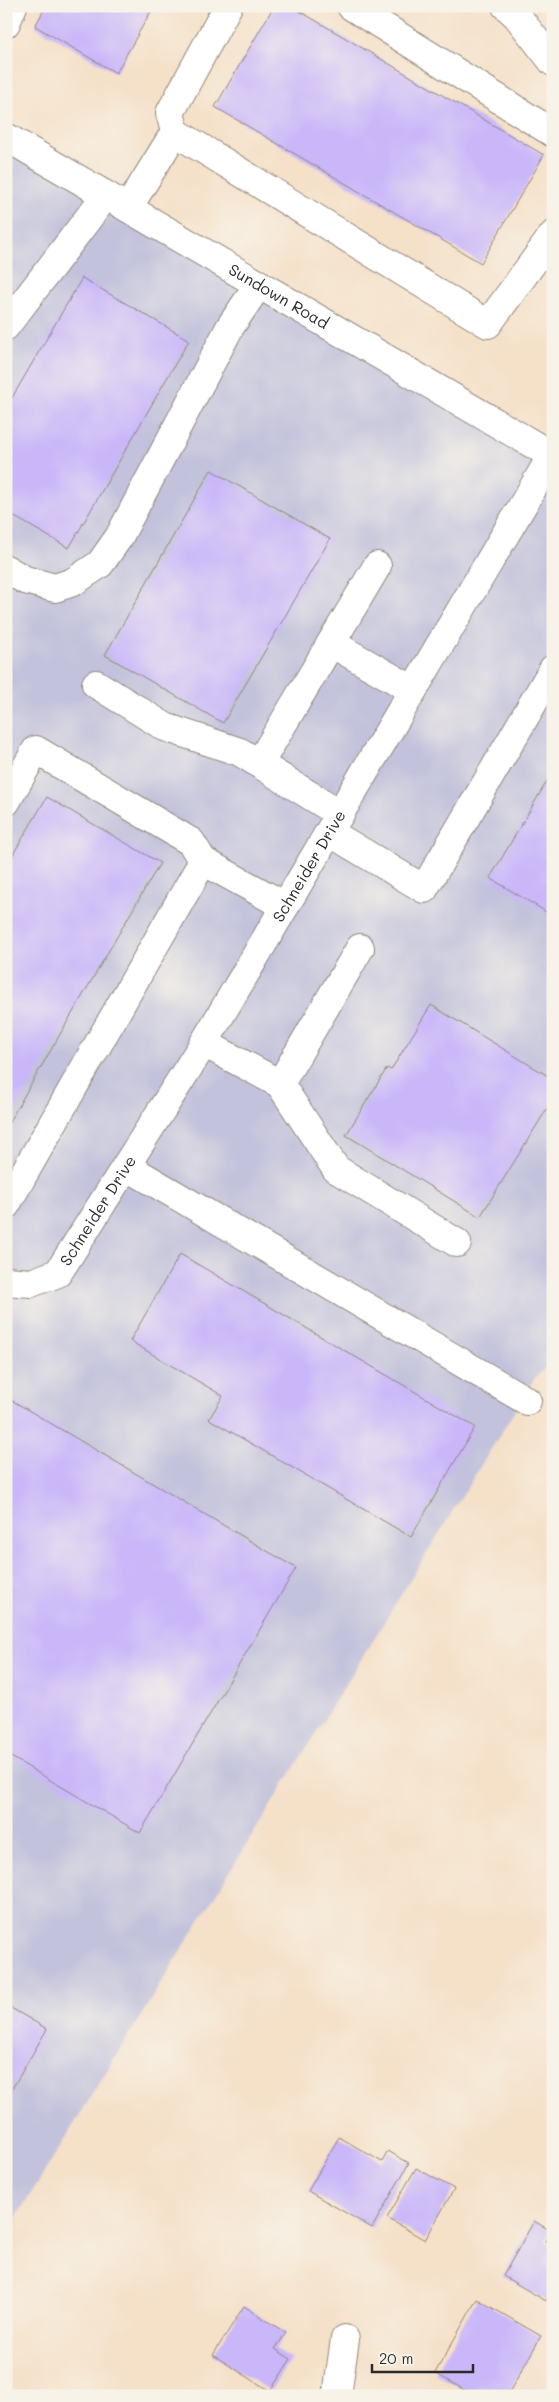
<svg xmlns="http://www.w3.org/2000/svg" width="559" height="2402" viewBox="0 0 559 2402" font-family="Mali,sans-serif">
<rect width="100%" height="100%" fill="#f7f3e8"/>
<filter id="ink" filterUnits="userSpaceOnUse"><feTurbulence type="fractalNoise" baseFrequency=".02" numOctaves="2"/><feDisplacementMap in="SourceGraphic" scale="10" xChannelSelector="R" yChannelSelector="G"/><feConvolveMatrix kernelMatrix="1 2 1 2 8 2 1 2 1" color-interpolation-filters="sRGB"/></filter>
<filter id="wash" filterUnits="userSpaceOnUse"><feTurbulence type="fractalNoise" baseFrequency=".0096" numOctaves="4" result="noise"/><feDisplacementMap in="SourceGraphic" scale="20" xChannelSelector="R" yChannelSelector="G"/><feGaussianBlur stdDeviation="1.12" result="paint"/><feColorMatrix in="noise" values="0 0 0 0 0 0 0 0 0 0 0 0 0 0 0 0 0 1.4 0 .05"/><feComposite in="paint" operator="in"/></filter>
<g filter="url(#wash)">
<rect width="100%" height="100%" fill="#f5e0c8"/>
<!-- industrial -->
<path fill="#c2c2dc" d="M6,145L553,464V1359L535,1378L6,2234Z"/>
<g id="blocks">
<!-- building -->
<path fill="#c9b7f9" d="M46,6H154L116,73L35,26Z
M274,6H291L544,155L481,263L215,107Z
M82,278L189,340L69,548L6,512V408Z
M211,470L330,539L223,723L105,655Z
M553,771V916L490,878Z
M47,797L160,863L6,1127V866Z
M431,1005L553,1079V1099L480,1217L346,1135L387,1068L391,1070Z
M180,1254L475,1427L411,1537L209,1419L223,1396L130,1341Z
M6,1397L296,1568L140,1833L6,1754Z
M6,2005L47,2029L6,2099Z
M339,2137L382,2162L388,2151L409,2163L372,2228L308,2191Z
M416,2168L454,2189L425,2240L387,2218Z
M534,2221L551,2231L545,2241L553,2246V2289L546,2301L503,2276Z
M477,2299L541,2336L507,2396H475L435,2373Z
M244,2306L286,2333L275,2349L291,2359L270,2391L213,2355Z"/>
</g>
</g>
<g filter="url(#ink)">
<use href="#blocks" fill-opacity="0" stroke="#90867a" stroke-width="1"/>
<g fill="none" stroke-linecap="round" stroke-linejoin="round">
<!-- minor casing -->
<g stroke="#90867a" stroke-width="30">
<g id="minor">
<path d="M228,6L170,113L175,132L488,324L553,235"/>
<path d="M351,6L553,133"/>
<path d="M506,6L517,16L553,62"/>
<path d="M6,23L13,6"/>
<path id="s1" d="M6,137L553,456"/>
<path d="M128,208L175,132"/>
<path d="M6,326L106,195"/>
<path d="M6,569L25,580L55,588L73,582L100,564L119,537L230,327L259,284"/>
<path d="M331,643L413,690"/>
<path d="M96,684L165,727L240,752L340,814"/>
<path d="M259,764L377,566"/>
<path d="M6,802L36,750L191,842L203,861"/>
<path d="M329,832L424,889L553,669"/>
<path d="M204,1043L280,1084L336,1169L457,1243"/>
<path d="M280,1084L360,948"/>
<path d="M126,1166L527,1401"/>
<path d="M6,1205L203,861L285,906"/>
<path id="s2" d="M6,1281L31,1283L58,1273L204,1043L553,454"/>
<path d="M337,2396L345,2339"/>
</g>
</g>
<!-- minor -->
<use href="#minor" stroke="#fff" stroke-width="28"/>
</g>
</g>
<g text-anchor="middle" stroke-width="4.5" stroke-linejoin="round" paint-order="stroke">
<!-- street labels -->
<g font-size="16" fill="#2b2b2b" stroke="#f7f3e8">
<text dy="6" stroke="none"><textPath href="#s1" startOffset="316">Sundown Road</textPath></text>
<text dy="6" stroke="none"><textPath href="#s2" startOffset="532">Schneider Drive</textPath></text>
<text dy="6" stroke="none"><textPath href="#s2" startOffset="128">Schneider Drive</textPath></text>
</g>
</g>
<!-- margin -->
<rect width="559" height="2402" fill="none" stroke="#f7f3e8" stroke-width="25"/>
<!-- scale -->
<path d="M372 2364v8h101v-8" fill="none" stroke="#2b2b2b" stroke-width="2.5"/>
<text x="379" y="2364" font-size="15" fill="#2b2b2b" stroke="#f7f3e8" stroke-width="4" paint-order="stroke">20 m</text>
</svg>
